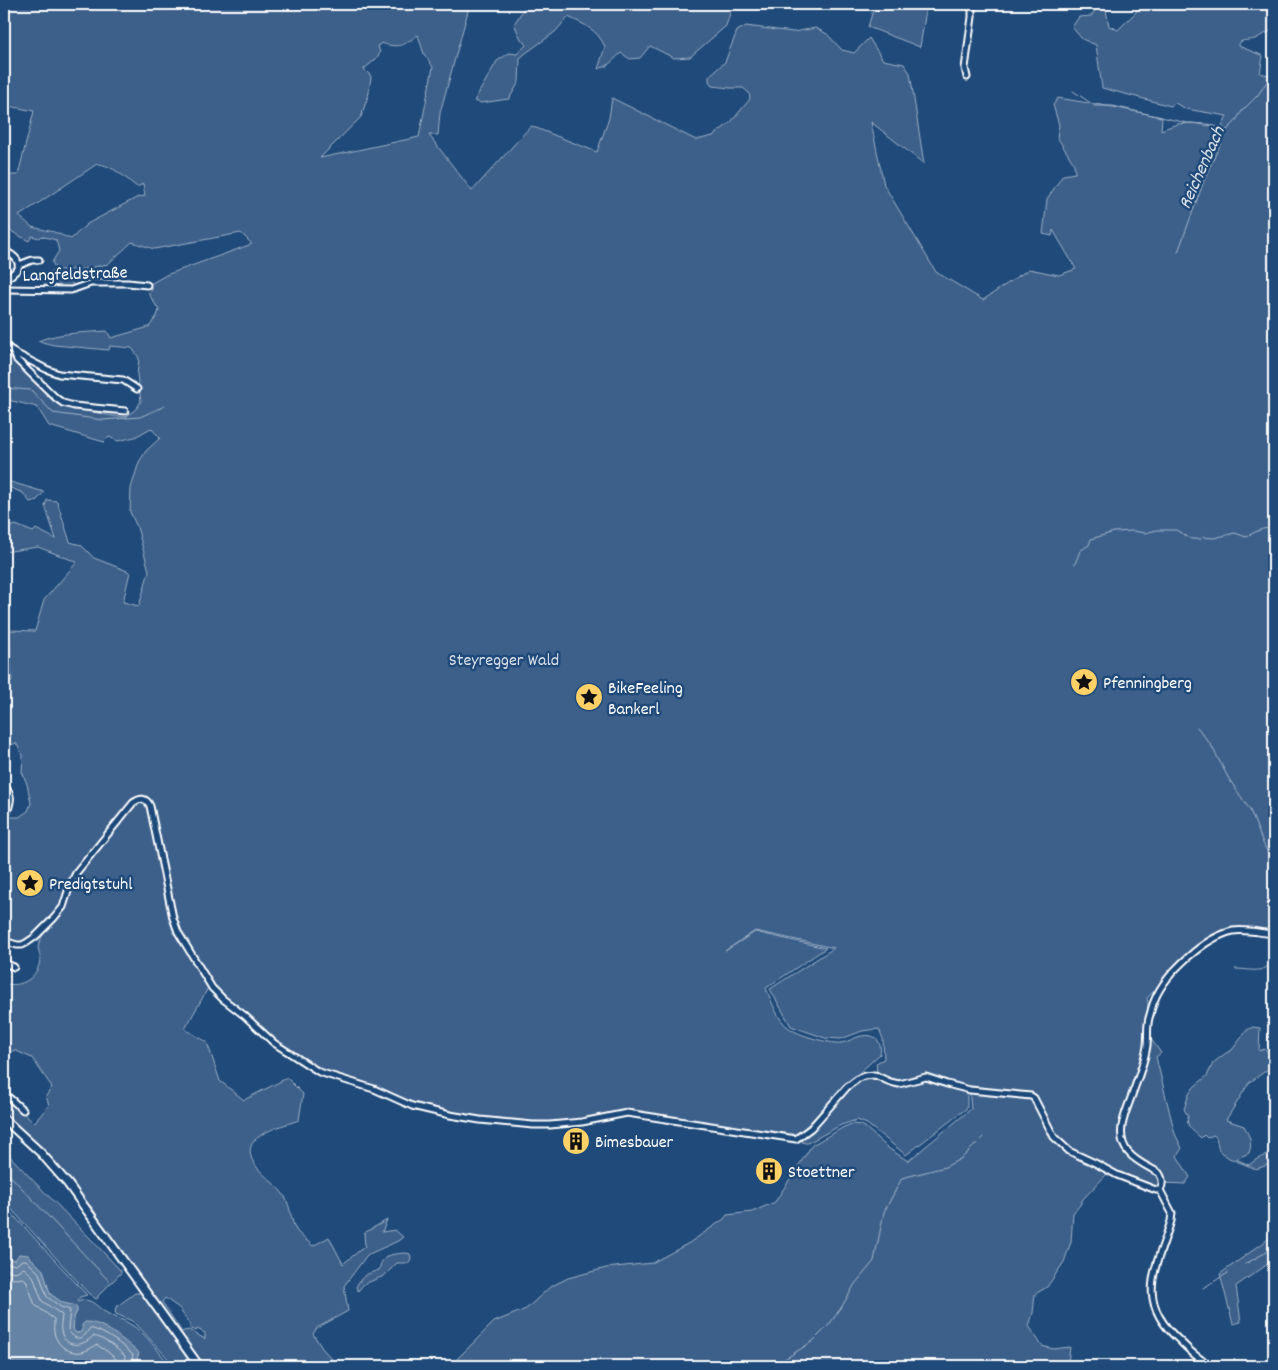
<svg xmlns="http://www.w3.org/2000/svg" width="1278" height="1370" viewBox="0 0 1278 1370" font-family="Dekko,sans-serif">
<rect width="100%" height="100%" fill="#1f4a7a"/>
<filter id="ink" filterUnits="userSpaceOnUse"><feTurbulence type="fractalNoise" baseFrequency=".02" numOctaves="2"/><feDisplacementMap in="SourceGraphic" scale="10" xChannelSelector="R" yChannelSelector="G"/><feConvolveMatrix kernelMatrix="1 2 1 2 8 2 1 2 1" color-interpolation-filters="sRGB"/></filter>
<g filter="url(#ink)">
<!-- green -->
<path fill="#3c618b" stroke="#9eb0c5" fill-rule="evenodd" d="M4,4H470L440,113L438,135H429L472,191L531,126L597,152L609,118L612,98L696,140L713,136L731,122L750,99L749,93L743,88H730L712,86L709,81V76L725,62L737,31L746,26L793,32L816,28L827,34L842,50L854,53L869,38L883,60L904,64L910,73L924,164L871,122L884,185L936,272L983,300L1029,269L1059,275L1076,269L1053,230L1052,236L1043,234L1047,199L1063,175L1075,173L1074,164L1057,137L1059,125L1053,105L1058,98L1113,107L1162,117L1161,130L1177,124L1192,123L1224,128L1222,125L1227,116L1186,109L1175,103L1171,106L1102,88L1096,45L1082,39L1072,27L1079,17L1091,16L1099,5L1106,10L1109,26L1118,30L1143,5V4H1274V30C1267,32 1261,36 1255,39C1249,41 1244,39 1239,43V46C1247,50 1255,52 1263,56L1260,73L1268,75L1274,73V932H1266L1243,928L1233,929L1211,938L1147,998C1150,1006 1145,1024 1145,1034L1151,1039L1161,1053L1156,1057L1175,1134L1182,1148L1177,1156L1190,1177L1185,1184L1164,1183L1156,1188L1109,1172L1083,1199L1080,1205L1073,1213L1071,1242L1064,1262L1047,1287L1035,1294L1033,1313L1029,1326L1042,1346L1053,1349L1070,1347L1068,1363L1073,1366H450L494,1322L526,1309L550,1287L568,1278L606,1268L652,1263L689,1243L724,1219L727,1215L752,1212L775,1202L812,1145L844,1127L852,1124L861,1125L865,1127L888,1148L908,1161L971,1109L969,1087L924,1075L913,1076L896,1082L885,1078L877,1071L876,1063L884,1059L883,1039L879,1029L862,1031L841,1039L825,1038L791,1026L770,989L834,948L755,931L725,951L755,932L826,948L766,988C771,1000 778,1021 789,1028C798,1035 829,1044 841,1043C850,1042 860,1033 871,1036C879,1038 882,1047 880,1054L835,1095L801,1132L789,1135L632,1115H626L557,1126L453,1118L428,1113L408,1107L357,1085L320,1075L276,1048L265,1039L266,1032L239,1008L224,997L211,983L179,932L171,904L151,802L144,796L130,801L97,844L77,866L68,889L72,888L76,876L132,807L142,802L146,803L149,808L178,935L208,988L185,1029L207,1042L220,1081L244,1100L287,1078L303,1094L299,1120C280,1127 234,1136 256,1166C264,1177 278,1185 285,1197C291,1207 291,1222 296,1230C300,1236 308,1241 313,1246L329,1237L343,1264L365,1246L364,1233L387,1220L382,1232L395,1230L403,1237L398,1241L367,1255L344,1286L348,1311L317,1328L313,1334L322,1348L338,1366H203L111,1238L92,1207L85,1202C61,1169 35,1140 4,1114V1095L34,1123L49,1105L46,1096L52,1087L32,1058L14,1050L4,1057V983C21,989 39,977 40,959C41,955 38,951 38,947C39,942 45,931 47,925C32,937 24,948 4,938V817H19L28,811L31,803L27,784L22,772L23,755L16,743L6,747L4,737V678L5,681H12L9,630L35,631L44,600L77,562L38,547L4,552V528L16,525L33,532L36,529L56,539L45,506L47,500L57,501L70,542L81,545L94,558L130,572L123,602L139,606L149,571L137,527L130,512L131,488L139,462L146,451L160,438L151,428L135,437L118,441L109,437L104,442L49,426L37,407L4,399V378H9L4,372V355L15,359L23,370L62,406L113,416L126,417L137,408L141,401L137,375L139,358L132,348L110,346L109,350L54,345L38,341C59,332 85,333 107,331L111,338L149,327L157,316L159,310L148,293L152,290L150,284L166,275L252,244L241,233L154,249L132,242L108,264L80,270H58V272L74,285L71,287L44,288L43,286L51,271L57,272L52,262L59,251L56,240L41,236L39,238L32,236L29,241L7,229H4V175H18L34,111L4,105ZM418,35L424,54L433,67L419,137L320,158L361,117L369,93L371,76L364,69L376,59L380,53L378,46L381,43C400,49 404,45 418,35ZM97,164C113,165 125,178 137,187L143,184L145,196L138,197L87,224L71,239L54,232L32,227L19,216ZM165,1298L179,1308L190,1325V1328L196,1331L197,1329L205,1333V1339L189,1330L184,1331L182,1332L162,1302Z
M527,4H733L726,26L690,57L674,58L650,46L640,58L630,59L621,53L607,66L598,69L605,47C598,30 584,24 568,17L555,32L526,53L520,58L519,82L509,99L481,103L474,101L497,61L509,53L517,54L526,45L521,39L514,24Z
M869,4H927L920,47L868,27L873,10Z
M4,480L44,492L37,500L30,502L23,493L4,485Z
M1274,1020V1057C1263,1045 1270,1037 1270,1023Z
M1253,1027L1260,1028L1259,1051L1265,1049L1274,1060L1271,1067L1249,1083L1226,1120L1244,1126C1249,1135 1253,1143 1249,1153L1236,1159L1249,1165C1257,1158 1264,1155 1274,1154V1163L1256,1169L1229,1158L1219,1151L1216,1137L1213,1135L1207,1138L1204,1135L1201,1138C1194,1131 1185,1127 1188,1116L1184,1109L1189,1094L1194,1087L1207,1076L1213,1063L1226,1053L1232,1050L1247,1030Z
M872,1076L894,1085L927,1078L967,1091V1108L906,1155L867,1124L857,1120L841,1125L808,1143H805L802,1142L801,1139L803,1136L835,1101L860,1079Z
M4,1150C42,1191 83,1229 121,1271V1273L98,1296V1298L96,1299L89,1294L4,1201Z
M4,1205L87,1295L80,1297L77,1301L78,1302C90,1296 96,1306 105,1312C113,1317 122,1319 130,1324C145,1332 159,1353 171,1366H150L145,1362L140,1366H135L83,1329L81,1332L76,1333L73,1330L74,1317L77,1311L75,1306L63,1303L50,1294L43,1270L28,1255L15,1260L4,1258Z
M1274,1235V1260L1236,1286L1241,1322L1233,1324L1220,1274Z
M406,1253L410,1254L411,1258L409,1263H397L384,1276L364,1284L358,1291L356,1287C362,1275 367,1274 379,1270C382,1254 392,1254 406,1253Z
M135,1293H141L143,1295L194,1366H175L137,1325L132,1321L116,1314L115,1311L116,1307Z"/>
<!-- water -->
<path fill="#6583a4" stroke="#a3b5c8" d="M19,1254L28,1255L43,1270L50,1294L63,1303L76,1306L77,1309V1311L74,1317L73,1329L76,1333C81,1334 83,1330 82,1325L85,1322C104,1321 125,1342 139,1353L135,1366H4V1258L15,1260Z"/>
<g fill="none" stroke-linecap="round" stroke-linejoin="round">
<!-- shore -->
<path stroke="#c1cddb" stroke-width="1" d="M4,1263L16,1265L22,1260H26L39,1273L47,1297L61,1307L70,1310L68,1329C71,1336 78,1342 85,1335C87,1333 88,1330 90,1328C107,1333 120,1343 133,1355L130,1366
M4,1270L15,1272L24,1268L33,1276L42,1301L62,1315C62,1320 60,1326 61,1331C65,1349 83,1347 93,1336C105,1338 116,1348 125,1356L124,1366
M4,1277L14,1279L23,1278L26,1280L35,1305L54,1319C54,1325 53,1331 55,1336C59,1347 70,1354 82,1352C87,1351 92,1347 97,1345L108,1352L116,1359L117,1366"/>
<!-- stream -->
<path stroke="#a3b5c8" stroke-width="1" d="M1073,91L1095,106H1113L1187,123L1208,124L1227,130
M1178,252L1206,175L1227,130L1235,122L1242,111L1258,95L1266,83L1274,75
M4,388L31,390L53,413L103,420L140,417L165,406
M1203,537L1214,538L1235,533L1246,537C1255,532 1263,527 1274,528
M1075,564L1080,551L1089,545L1091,539L1114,532L1133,531L1145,533L1157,530H1176L1191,539H1201
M1197,727L1211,745L1229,779L1250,810L1263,843L1274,865
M1235,969C1253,969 1261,975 1274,961
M4,1169L109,1281
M1245,1264L1274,1248
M1203,1288L1228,1273
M774,1366L813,1341L828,1326L841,1308L855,1284L874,1261L884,1212L902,1178L945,1167L962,1158L983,1137"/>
<!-- minor casing -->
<g stroke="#fff" stroke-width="9">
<path id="minor" d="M967,77L965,68L972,17V4
M4,250C12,255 20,258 18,269L10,276L4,278
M19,265L32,260H39
M4,289L71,290L91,283H128L147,285
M4,345L13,351L17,360L56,398L63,403L74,406L125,411
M13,352L46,369L59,374L123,380L137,389
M4,785C13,796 11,800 7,813
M4,941L17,945H22L26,943L35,937L54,918L63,907L70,885L76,873L133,803C140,798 146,797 150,806L173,918L178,932L212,988L223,999L245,1016L274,1043L319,1072L374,1089L412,1106L450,1115L480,1120L533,1125H550L582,1122L627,1113L796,1139L811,1128L847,1087L859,1078L864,1076L875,1075L890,1082L899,1084L926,1077L947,1084L970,1090L1031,1096L1034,1098L1054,1137L1069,1151L1095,1163L1117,1175L1156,1190H1160
M4,963L14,967
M4,1093L23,1110
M1212,1366C1199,1360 1189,1350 1179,1340C1134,1300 1156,1269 1171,1221L1172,1213L1160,1190C1163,1185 1163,1179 1159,1173C1149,1167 1136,1162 1128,1152C1114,1135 1126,1112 1132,1095C1137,1081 1143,1066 1146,1051C1149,1040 1146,1029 1149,1018C1151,1012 1152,1005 1155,999C1166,973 1205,937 1233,931C1246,929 1261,933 1274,934"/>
</g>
<!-- secondary casing -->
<g stroke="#fff" stroke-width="11">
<path id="secondary" d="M4,1119L41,1153L68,1184L199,1366"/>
</g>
<!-- minor -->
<use href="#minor" stroke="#1f4a7a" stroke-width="5"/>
<!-- secondary -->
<use href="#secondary" stroke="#1f4a7a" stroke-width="7"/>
</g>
</g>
<!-- icons -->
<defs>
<g id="sight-disc" transform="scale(1.4375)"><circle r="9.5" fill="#ffd166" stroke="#1f4a7a"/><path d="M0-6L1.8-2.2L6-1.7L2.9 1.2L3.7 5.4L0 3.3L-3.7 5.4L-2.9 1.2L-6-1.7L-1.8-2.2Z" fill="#111"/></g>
<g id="building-disc" transform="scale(1.4375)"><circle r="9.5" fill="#ffd166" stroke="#1f4a7a"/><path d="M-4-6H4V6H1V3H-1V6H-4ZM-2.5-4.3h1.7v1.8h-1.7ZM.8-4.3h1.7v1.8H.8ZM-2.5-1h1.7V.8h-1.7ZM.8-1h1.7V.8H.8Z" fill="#111"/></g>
</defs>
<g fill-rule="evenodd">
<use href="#sight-disc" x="1084" y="682"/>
<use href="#sight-disc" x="589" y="697"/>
<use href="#sight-disc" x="30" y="883"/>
<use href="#building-disc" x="576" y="1141"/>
<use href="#building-disc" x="769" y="1171"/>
</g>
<g text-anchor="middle" stroke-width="5" stroke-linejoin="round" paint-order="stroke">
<!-- street labels -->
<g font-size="18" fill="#fff" stroke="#1f4a7a">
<text transform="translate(75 273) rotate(-2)" y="6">Langfeldstraße</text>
</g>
<!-- park labels -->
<g font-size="18" fill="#d8dfe8" stroke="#1f4a7a">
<text x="504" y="665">Steyregger Wald</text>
</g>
<!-- poi labels -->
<g font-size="18" fill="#fff" stroke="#1f4a7a" text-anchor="start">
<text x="1103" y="688">Pfenningberg</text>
<text x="608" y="693">BikeFeeling<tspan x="608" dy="21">Bankerl</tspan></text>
<text x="49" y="889">Predigtstuhl</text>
<text x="595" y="1147">Bimesbauer</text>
<text x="788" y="1177">Stoettner</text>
</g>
<!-- water labels -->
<g font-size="19" font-style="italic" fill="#d8e0e8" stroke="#1f4a7a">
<text transform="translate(1200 167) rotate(-66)" y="7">Reichenbach</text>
</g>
</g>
<!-- margin -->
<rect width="1278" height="1370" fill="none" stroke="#1f4a7a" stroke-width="20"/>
<rect x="10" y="10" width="1258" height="1350" fill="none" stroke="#fff" stroke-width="2" filter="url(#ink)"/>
</svg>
